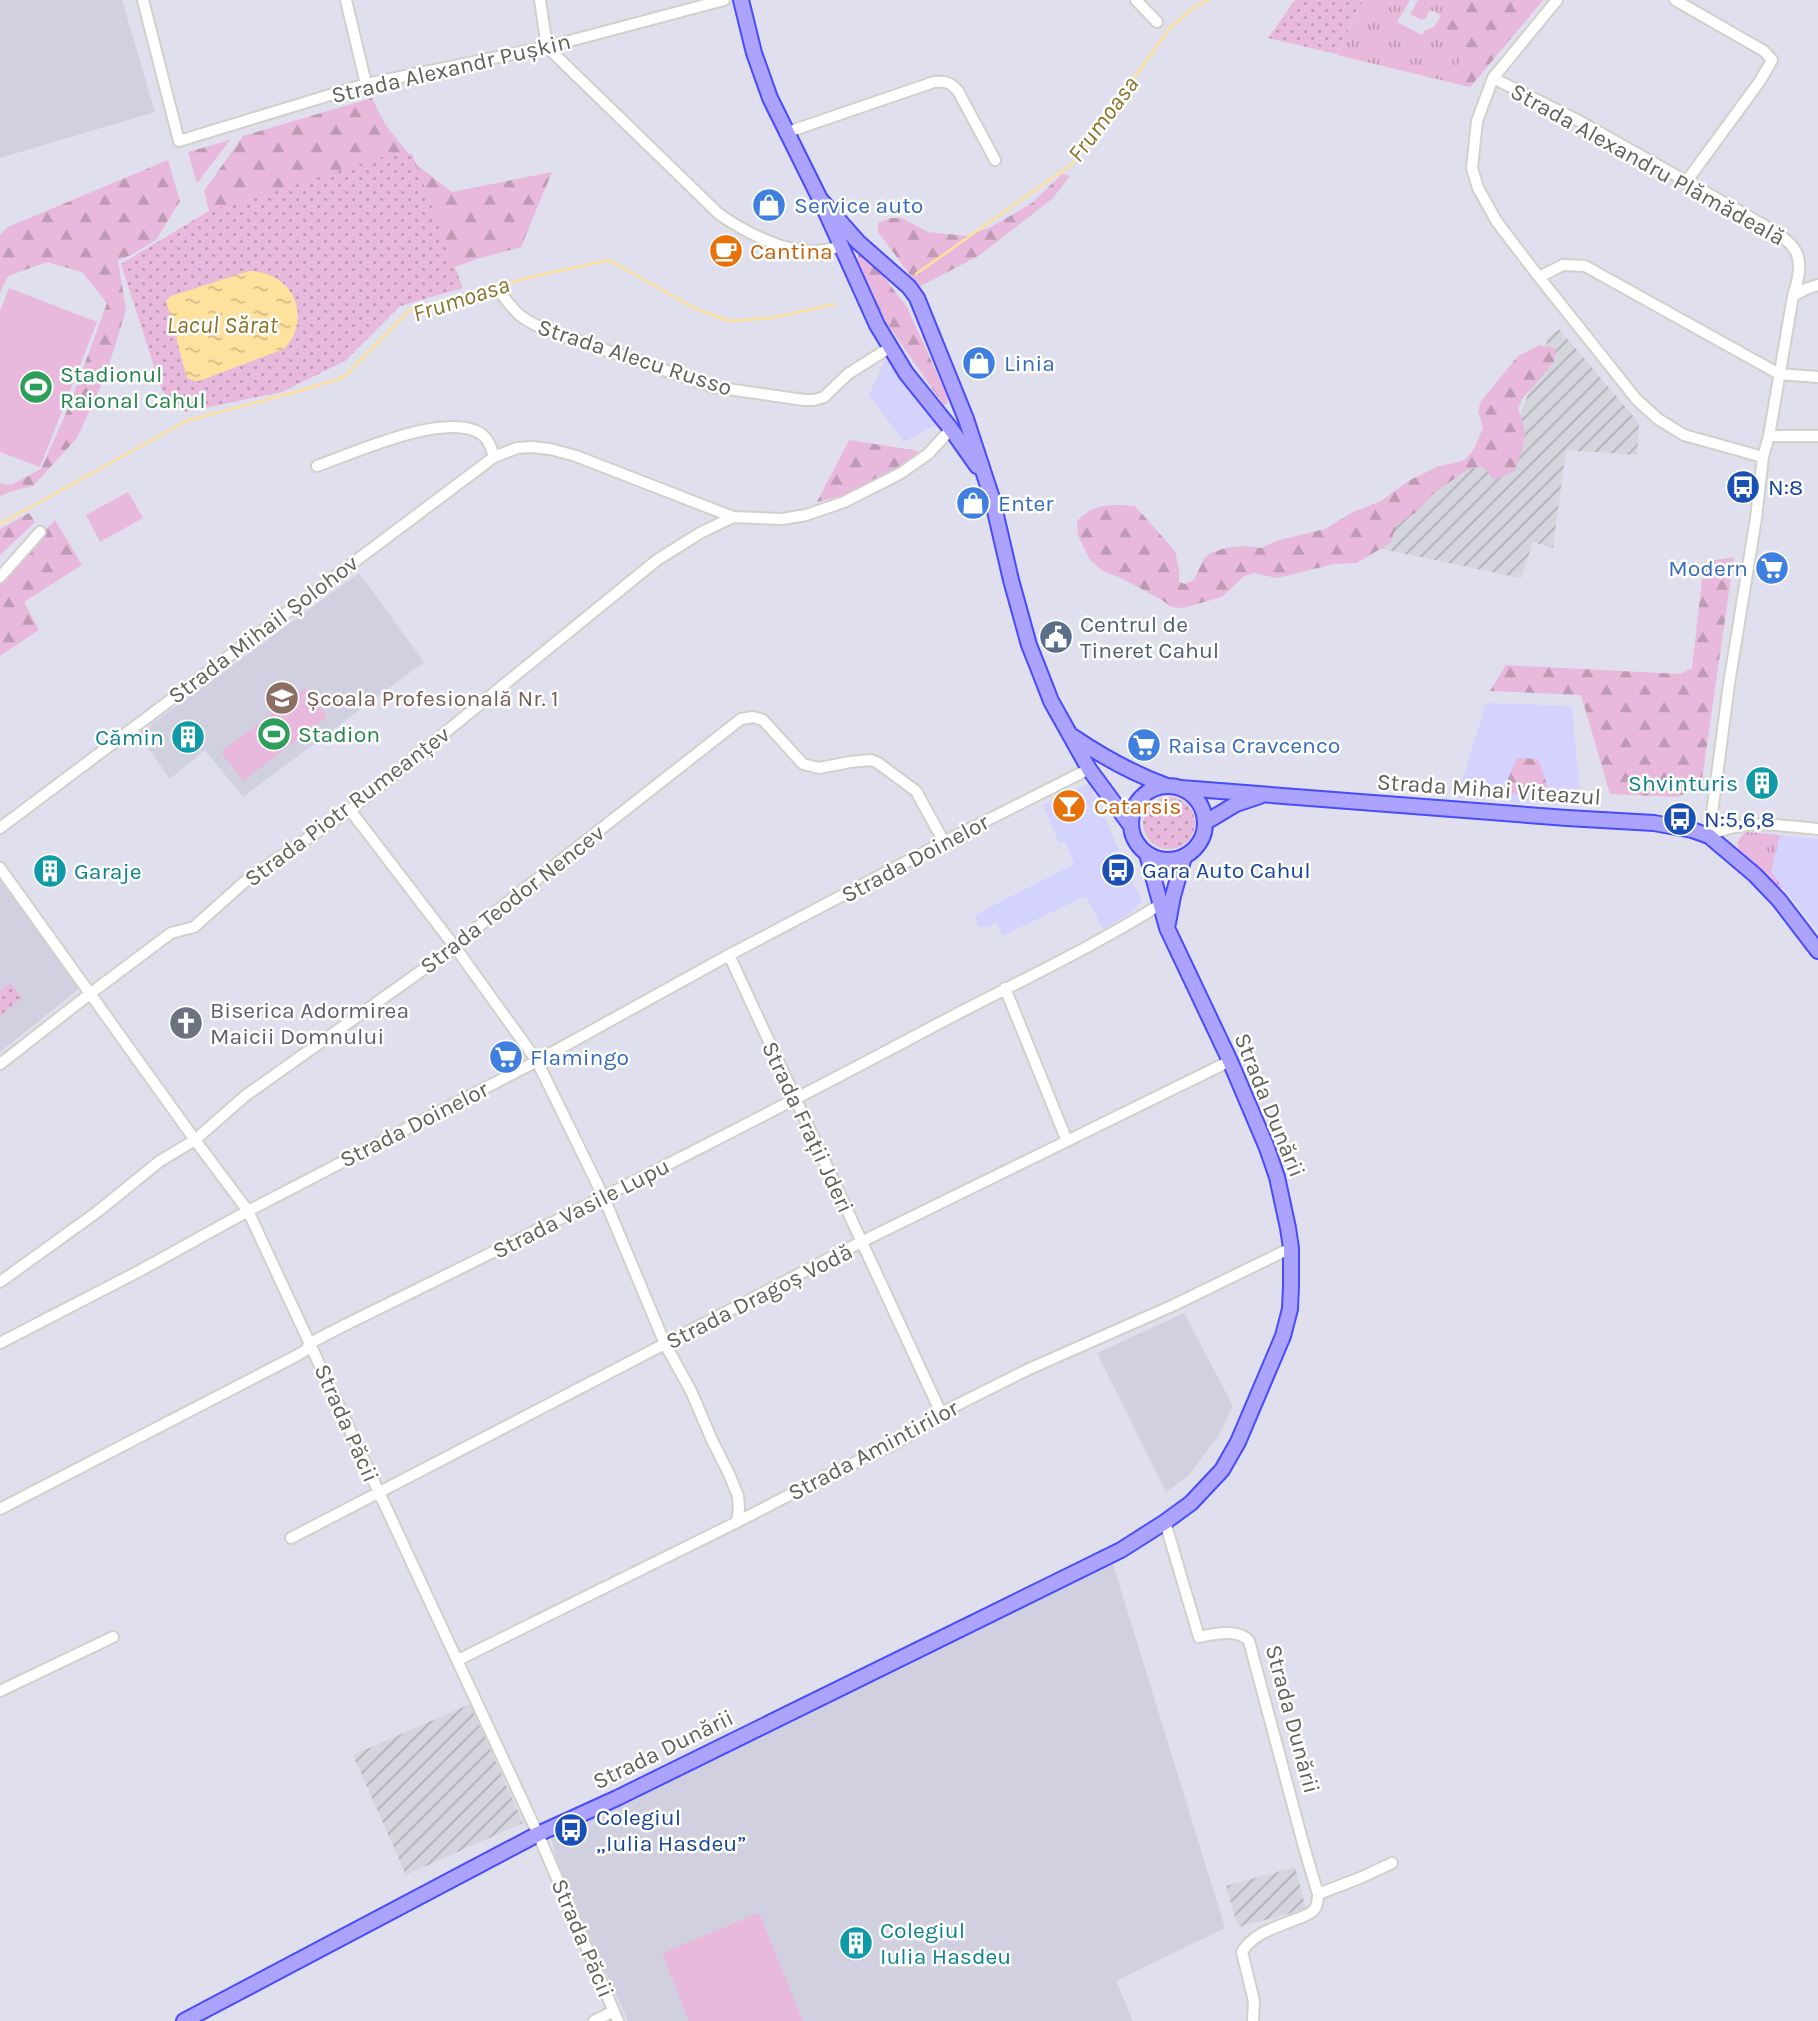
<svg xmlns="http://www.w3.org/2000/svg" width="1818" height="2021" viewBox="0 0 1818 2021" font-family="Karla,sans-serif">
<defs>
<pattern id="industrial-furrows" width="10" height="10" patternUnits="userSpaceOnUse" patternTransform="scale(1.75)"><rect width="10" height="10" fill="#d4d5dd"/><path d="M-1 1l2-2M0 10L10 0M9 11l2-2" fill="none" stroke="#afb0b6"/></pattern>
<pattern id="grass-tufts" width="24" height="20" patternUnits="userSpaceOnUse" patternTransform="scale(1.75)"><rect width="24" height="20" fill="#e8b9dc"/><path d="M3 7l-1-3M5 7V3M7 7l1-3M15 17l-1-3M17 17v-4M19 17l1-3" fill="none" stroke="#bf9ab5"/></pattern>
<pattern id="forest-firs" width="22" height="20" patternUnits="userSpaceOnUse" patternTransform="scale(1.75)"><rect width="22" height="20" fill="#e8b9dc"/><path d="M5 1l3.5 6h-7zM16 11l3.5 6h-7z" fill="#bf9ab5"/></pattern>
<pattern id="park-dots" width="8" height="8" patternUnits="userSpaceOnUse" patternTransform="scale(1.75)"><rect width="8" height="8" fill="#e8b9dc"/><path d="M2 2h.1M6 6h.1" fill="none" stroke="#bf9ab5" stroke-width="1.8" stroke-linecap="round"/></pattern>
<pattern id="water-ripples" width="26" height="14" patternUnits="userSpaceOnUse" patternTransform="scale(1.75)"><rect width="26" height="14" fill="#ffe19e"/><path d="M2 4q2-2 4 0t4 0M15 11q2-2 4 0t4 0" fill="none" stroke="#d2ba84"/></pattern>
</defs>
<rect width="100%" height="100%" fill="#e0dfed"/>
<!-- commercial -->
<path fill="#d4d3ff" d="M886,358L936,425L904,442L869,395Z
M1486,703L1572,706L1581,807L1457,798Z
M1089,783L1142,901L1131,913L1103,929L1086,896L1002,936L997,923L987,927L978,926L975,915L1074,864L1065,842L1059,843L1043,805Z
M1780,835L1818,839V932L1770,872Z"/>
<!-- industrial -->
<path fill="url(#industrial-furrows)" d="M1559,329L1639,423L1637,455L1566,450L1553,548L1533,542L1521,578L1377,548L1409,502L1515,430L1549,336Z
M470,1704L523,1823L406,1875L353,1755Z
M1295,1867L1306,1909L1238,1927L1226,1886Z"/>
<!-- education -->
<path fill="#d0d0e0" d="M0,0H122L155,112L0,158Z
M359,573L424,662L243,797L205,750L170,779L138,734Z
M0,880L79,989L0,1052Z
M1184,1313L1233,1406L1219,1435L1188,1476L1166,1492L1097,1353Z
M1112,1561L1225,1928L1116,1981L1133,2021H628L559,1869L551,1838Z"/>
<!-- grass -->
<path fill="url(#grass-tufts)" d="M1363,0H1410L1397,22L1422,35L1425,30L1434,27L1441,16L1434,11H1429L1426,18L1421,20L1410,14L1418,0H1543L1470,87L1337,55Z
M1747,832L1780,835L1771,872L1783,887L1777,891L1740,852L1737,843L1743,834Z"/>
<!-- forest -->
<path fill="url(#forest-firs)" d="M1450,0H1543L1470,87L1451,82L1455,68L1469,52L1462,38L1444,32Z
M372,98L385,124L417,165L452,192L552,172L521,247L477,259L333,310L214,230L204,191L243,136Z
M230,140L197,183L188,152Z
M168,160L180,201L156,240L131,255L118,260L126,310L106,375L77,438L33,486L9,492L0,496V483L11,485L41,469L70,404L107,303L82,272L47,262L8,276L0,293V235L8,227Z
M1062,174L1070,176L1053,198L980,255L919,287L878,232V223L891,218H902L928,232L966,236L991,227L1032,203Z
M859,253L866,254L907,307L944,389L948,400L946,405L943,404L884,319L857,260Z
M1540,345L1556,349L1554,362L1522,399L1518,409C1530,435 1523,446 1515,471L1495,480L1482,466L1465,471L1433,494L1418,511L1397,524L1390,543L1357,563L1334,564L1277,578L1254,573L1244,576L1222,597L1183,608L1171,607L1162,600L1121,578L1103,571L1090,560L1078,535L1077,521C1094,503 1112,504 1135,506L1175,551L1179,569V582L1185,584L1194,580L1204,559L1210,553L1226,548L1245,546L1261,548L1279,540L1325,529L1353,512L1381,501L1410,480L1437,467L1465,460L1474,449L1483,428L1478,411L1481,401L1518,356Z
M849,440L919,451L897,470L842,496L817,502Z
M29,513L35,522L0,555V529Z
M55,520L82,565L24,602L39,630L0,656V580Z
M1734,557L1701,786L1677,797L1610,794L1581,695L1490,691L1506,665L1680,674L1692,668L1704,562Z
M1517,758L1538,759L1551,796L1502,793Z"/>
<!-- park -->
<path fill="url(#park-dots)" d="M1295,0H1363L1337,54L1268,38Z
M412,154L463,288L400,306L345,361L282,392L185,412L162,391L121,264L209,211L389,155Z
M1143 823a26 26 0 1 1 52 0a26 26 0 1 1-52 0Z
M10,983L22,998L0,1016V991Z"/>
<!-- pitch -->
<path fill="#e8b9dc" d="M9,288L97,322L40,467L0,452V311Z
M128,492L143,518L100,542L86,515Z
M305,688L327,717L243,781L221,752Z
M759,1913L803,2021H689L662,1953Z"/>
<!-- water -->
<path fill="url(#water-ripples)" d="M249,271C292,271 314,317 284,349L199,381H195L187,378L166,301L171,296Z"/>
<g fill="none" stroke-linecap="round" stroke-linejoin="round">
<!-- stream -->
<path stroke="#ffe19e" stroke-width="2.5" d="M916,274L1072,164L1170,28L1193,8L1209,0
M0,524L186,421L296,392L344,377L410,310L535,276L609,260L696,309L729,321L771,318L835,304"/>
<!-- minor casing -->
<g stroke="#d1d0c9" stroke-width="14">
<path id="minor" d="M143,0L179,141L366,84L547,47L724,0
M346,0L366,84
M540,0L547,47L719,214C743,231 783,252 813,251C822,251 832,248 841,247
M1136,0L1157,22
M1557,0L1493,78L1477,121L1472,168L1478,188L1497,222L1539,277L1637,400L1658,419L1684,435L1763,457L1756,518L1729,684L1709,836
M1675,0L1764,51L1772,60L1760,81L1686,182
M1493,78L1581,122L1762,224C1798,245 1807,255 1793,296L1769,436L1763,457
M785,133L934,82C946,81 950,82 958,91L995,160
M1539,277L1563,265L1585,266L1779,374L1818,377
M501,293C516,315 525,321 549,331L714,387L804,400H814L824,397L848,374L889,348
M1793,296L1806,289L1818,285
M1769,436H1818
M317,466C356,452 437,415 476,431C488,436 491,447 494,457
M0,577L40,532
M350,810L455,947L537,1061L604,1198L665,1344L691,1391L712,1440L729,1474L738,1496L739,1509L737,1522
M0,828L494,457L517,448L531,447L550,449L576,456L733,517
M1709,836C1746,817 1778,826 1818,829
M0,868L195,1140L248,1211L538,1834L618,2021
M729,955L941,1413
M1005,988L1067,1141
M0,1064L91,993L171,933L194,927L250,877L350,810L657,560L700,533L733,517L782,519L806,515L844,502L901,473L928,454L951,429
M0,1282L97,1212L160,1161L195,1140L245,1096L455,947L499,909L741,719L753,717L763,720L803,764L819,768L850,762L871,760L878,763L916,791L944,842
M0,1343L143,1269L248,1211L537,1061L729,955L944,842L1089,769
M0,1509L296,1356L306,1350L310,1343L347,1324C543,1228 739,1130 932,1027C1009,986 1088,950 1161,904
M1165,1522L1199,1637C1213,1634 1239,1628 1249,1641L1304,1847L1318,1894
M291,1538L861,1242L1230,1061
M458,1660L737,1522L828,1475L878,1452L918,1431L941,1413L1029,1369L1174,1305L1291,1248
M0,1691L113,1637
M594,2021L614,2011
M1253,2021L1254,2001L1242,1952C1254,1933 1274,1928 1294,1920C1300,1918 1309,1915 1314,1910C1318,1905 1318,1899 1318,1894L1360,1878L1392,1863"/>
</g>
<!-- major casing -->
<g stroke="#484cfd" stroke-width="18">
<path id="major" d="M741,0L754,53L770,98L820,199L877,325L906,373L951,429L977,466
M820,199L858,242L909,287L917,298L966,419L992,498L1011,580L1029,645L1037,665L1051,701L1089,769L1131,826
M1072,736C1103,757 1131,773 1167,786
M1131 823a37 37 0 1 1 74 0a37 37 0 1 1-74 0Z
M1181,788L1567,818L1654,823L1692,830L1709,836L1755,875L1779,900L1818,951
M1206,822L1236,804L1260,796
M1168,923L1173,896L1184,857
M184,2021L538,1834L617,1798L1121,1550L1165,1522L1191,1503L1222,1470L1238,1442L1283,1336L1290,1309L1291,1285V1248L1288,1228L1277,1177L1267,1148L1230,1061L1167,928L1147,854"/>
</g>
<!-- minor -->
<use href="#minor" stroke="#fff" stroke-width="10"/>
<!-- major -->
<use href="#major" stroke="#aca3ff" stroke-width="14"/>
</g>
<!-- icons -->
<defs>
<g id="shop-disc" transform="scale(1.75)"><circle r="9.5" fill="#3f7fe0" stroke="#fff"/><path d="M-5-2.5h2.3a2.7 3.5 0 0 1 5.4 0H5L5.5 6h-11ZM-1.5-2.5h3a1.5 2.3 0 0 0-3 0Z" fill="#fff"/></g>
<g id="cafe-disc" transform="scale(1.75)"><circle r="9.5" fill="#e8710a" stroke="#fff"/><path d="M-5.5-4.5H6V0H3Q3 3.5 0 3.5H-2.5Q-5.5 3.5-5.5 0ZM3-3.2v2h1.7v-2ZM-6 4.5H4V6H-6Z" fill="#fff"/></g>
<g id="stadium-disc" transform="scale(1.75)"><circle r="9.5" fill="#2e9e5b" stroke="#fff"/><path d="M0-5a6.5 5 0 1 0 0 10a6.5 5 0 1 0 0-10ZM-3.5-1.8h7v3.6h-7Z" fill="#fff"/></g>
<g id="bus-disc" transform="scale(1.75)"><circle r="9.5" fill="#1a4fb4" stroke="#fff"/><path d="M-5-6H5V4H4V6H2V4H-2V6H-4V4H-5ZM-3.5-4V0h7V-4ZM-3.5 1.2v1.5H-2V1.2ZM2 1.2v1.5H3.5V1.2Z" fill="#fff"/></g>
<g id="supermarket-disc" transform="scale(1.75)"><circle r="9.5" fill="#3f7fe0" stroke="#fff"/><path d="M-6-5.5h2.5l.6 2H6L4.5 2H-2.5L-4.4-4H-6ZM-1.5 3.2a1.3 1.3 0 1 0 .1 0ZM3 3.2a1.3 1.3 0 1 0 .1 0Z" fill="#fff"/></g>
<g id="civic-disc" transform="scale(1.75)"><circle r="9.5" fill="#5c6f8a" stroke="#fff"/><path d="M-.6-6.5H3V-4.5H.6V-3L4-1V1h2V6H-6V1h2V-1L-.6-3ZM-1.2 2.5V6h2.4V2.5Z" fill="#fff"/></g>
<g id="school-disc" transform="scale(1.75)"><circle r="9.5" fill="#8d6e63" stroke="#fff"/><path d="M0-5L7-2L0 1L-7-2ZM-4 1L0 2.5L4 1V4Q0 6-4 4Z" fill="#fff"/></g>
<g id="building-disc" transform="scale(1.75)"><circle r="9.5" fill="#0f9aa8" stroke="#fff"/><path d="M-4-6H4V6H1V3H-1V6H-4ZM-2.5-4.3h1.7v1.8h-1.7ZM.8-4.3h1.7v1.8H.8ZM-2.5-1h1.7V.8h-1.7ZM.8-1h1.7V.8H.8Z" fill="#fff"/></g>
<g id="bar-disc" transform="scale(1.75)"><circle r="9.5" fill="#e8710a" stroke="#fff"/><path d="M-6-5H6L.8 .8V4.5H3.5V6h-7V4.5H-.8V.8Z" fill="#fff"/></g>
<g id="church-disc" transform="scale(1.75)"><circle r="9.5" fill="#6b7280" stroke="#fff"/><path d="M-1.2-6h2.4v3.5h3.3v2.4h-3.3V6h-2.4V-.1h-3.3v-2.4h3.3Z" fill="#fff"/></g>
</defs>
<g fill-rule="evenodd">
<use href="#shop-disc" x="769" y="205"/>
<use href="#cafe-disc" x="726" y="251"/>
<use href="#shop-disc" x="979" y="363"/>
<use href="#stadium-disc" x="36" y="387"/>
<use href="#bus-disc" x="1743" y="487"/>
<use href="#shop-disc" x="973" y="503"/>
<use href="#supermarket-disc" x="1772" y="568"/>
<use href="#civic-disc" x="1056" y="637"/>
<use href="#school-disc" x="282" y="698"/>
<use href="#stadium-disc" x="274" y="734"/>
<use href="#building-disc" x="188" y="737"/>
<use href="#supermarket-disc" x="1144" y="745"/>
<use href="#building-disc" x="1762" y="783"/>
<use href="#bar-disc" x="1069" y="806"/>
<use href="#bus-disc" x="1680" y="819"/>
<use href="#bus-disc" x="1118" y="870"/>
<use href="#building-disc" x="50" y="871"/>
<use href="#church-disc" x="186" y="1023"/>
<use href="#supermarket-disc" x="506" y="1057"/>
<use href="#bus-disc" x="571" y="1830"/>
<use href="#building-disc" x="856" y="1943"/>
</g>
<g text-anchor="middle" stroke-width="5" stroke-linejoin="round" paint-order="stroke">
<!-- street labels -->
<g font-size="23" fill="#626159" stroke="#fff">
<text transform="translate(451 68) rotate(-13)" y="8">Strada Alexandr Pușkin</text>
<text transform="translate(1648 164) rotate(29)" y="8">Strada Alexandru Plămădeală</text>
<text transform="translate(635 357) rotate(18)" y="8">Strada Alecu Russo</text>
<text transform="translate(263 629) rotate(-37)" y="8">Strada Mihail Șolohov</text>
<text transform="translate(1489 789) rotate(4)" y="8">Strada Mihai Viteazul</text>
<text transform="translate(347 806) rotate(-37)" y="8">Strada Piotr Rumeanțev</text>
<text transform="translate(915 858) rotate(-28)" y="8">Strada Doinelor</text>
<text transform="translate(512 899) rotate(-38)" y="8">Strada Teodor Nencev</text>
<text transform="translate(1270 1105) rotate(68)" y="8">Strada Dunării</text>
<text transform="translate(414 1124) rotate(-27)" y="8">Strada Doinelor</text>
<text transform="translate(808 1127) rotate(65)" y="8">Strada Frații Jderi</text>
<text transform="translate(581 1208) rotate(-27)" y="8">Strada Vasile Lupu</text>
<text transform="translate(759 1296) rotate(-27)" y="8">Strada Dragoș Vodă</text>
<text transform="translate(347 1423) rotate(66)" y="8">Strada Păcii</text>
<text transform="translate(873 1450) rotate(-28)" y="8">Strada Amintirilor</text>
<text transform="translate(1293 1719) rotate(75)" y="8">Strada Dunării</text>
<text transform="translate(663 1749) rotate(-26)" y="8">Strada Dunării</text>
<text transform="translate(583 1938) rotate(67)" y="8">Strada Păcii</text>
</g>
<!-- shop labels -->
<g font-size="23" fill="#366cbe" stroke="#fff" text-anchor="start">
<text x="794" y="213">Service auto</text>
<text x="1004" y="371">Linia</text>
<text x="998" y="511">Enter</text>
<text x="1748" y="576" text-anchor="end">Modern</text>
<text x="1168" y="753">Raisa Cravcenco</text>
<text x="530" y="1065">Flamingo</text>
</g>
<!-- food labels -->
<g font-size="23" fill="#c56008" stroke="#fff" text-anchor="start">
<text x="750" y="259">Cantina</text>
<text x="1094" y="814">Catarsis</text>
</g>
<!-- leisure labels -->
<g font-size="23" fill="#27864d" stroke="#fff" text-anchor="start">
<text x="60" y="382">Stadionul<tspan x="60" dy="26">Raional Cahul</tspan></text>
<text x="298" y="742">Stadion</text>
</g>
<!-- transit labels -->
<g font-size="23" fill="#164399" stroke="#fff" text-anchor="start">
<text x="1768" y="495">N:8</text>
<text x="1704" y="827">N:5,6,8</text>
<text x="1142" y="878">Gara Auto Cahul</text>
<text x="596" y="1825">Colegiul<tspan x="596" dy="26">„Iulia Hasdeu”</tspan></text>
</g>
<!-- service labels -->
<g font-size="23" fill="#4e5e75" stroke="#fff" text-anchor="start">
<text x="1080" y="632">Centrul de<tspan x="1080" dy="26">Tineret Cahul</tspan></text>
</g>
<!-- education labels -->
<g font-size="23" fill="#785e54" stroke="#fff" text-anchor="start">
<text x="306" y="706">Școala Profesională Nr. 1</text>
</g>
<!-- culture labels -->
<g font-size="23" fill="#0d838f" stroke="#fff" text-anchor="end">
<text x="164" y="745">Cămin</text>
<text x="1738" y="791">Shvinturis</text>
<text x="74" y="879" text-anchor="start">Garaje</text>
<text x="880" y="1938" text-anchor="start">Colegiul<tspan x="880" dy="26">Iulia Hasdeu</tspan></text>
</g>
<!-- worship labels -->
<g font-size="23" fill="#5b616d" stroke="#fff" text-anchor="start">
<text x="210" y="1018">Biserica Adormirea<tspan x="210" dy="26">Maicii Domnului</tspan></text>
</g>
<!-- water labels -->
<g font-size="24" font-style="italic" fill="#8b742a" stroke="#fff">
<text transform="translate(1103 119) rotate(-53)" y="8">Frumoasa</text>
<text transform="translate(461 299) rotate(-18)" y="8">Frumoasa</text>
<text x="222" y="333">Lacul Sărat</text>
</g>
</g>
</svg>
